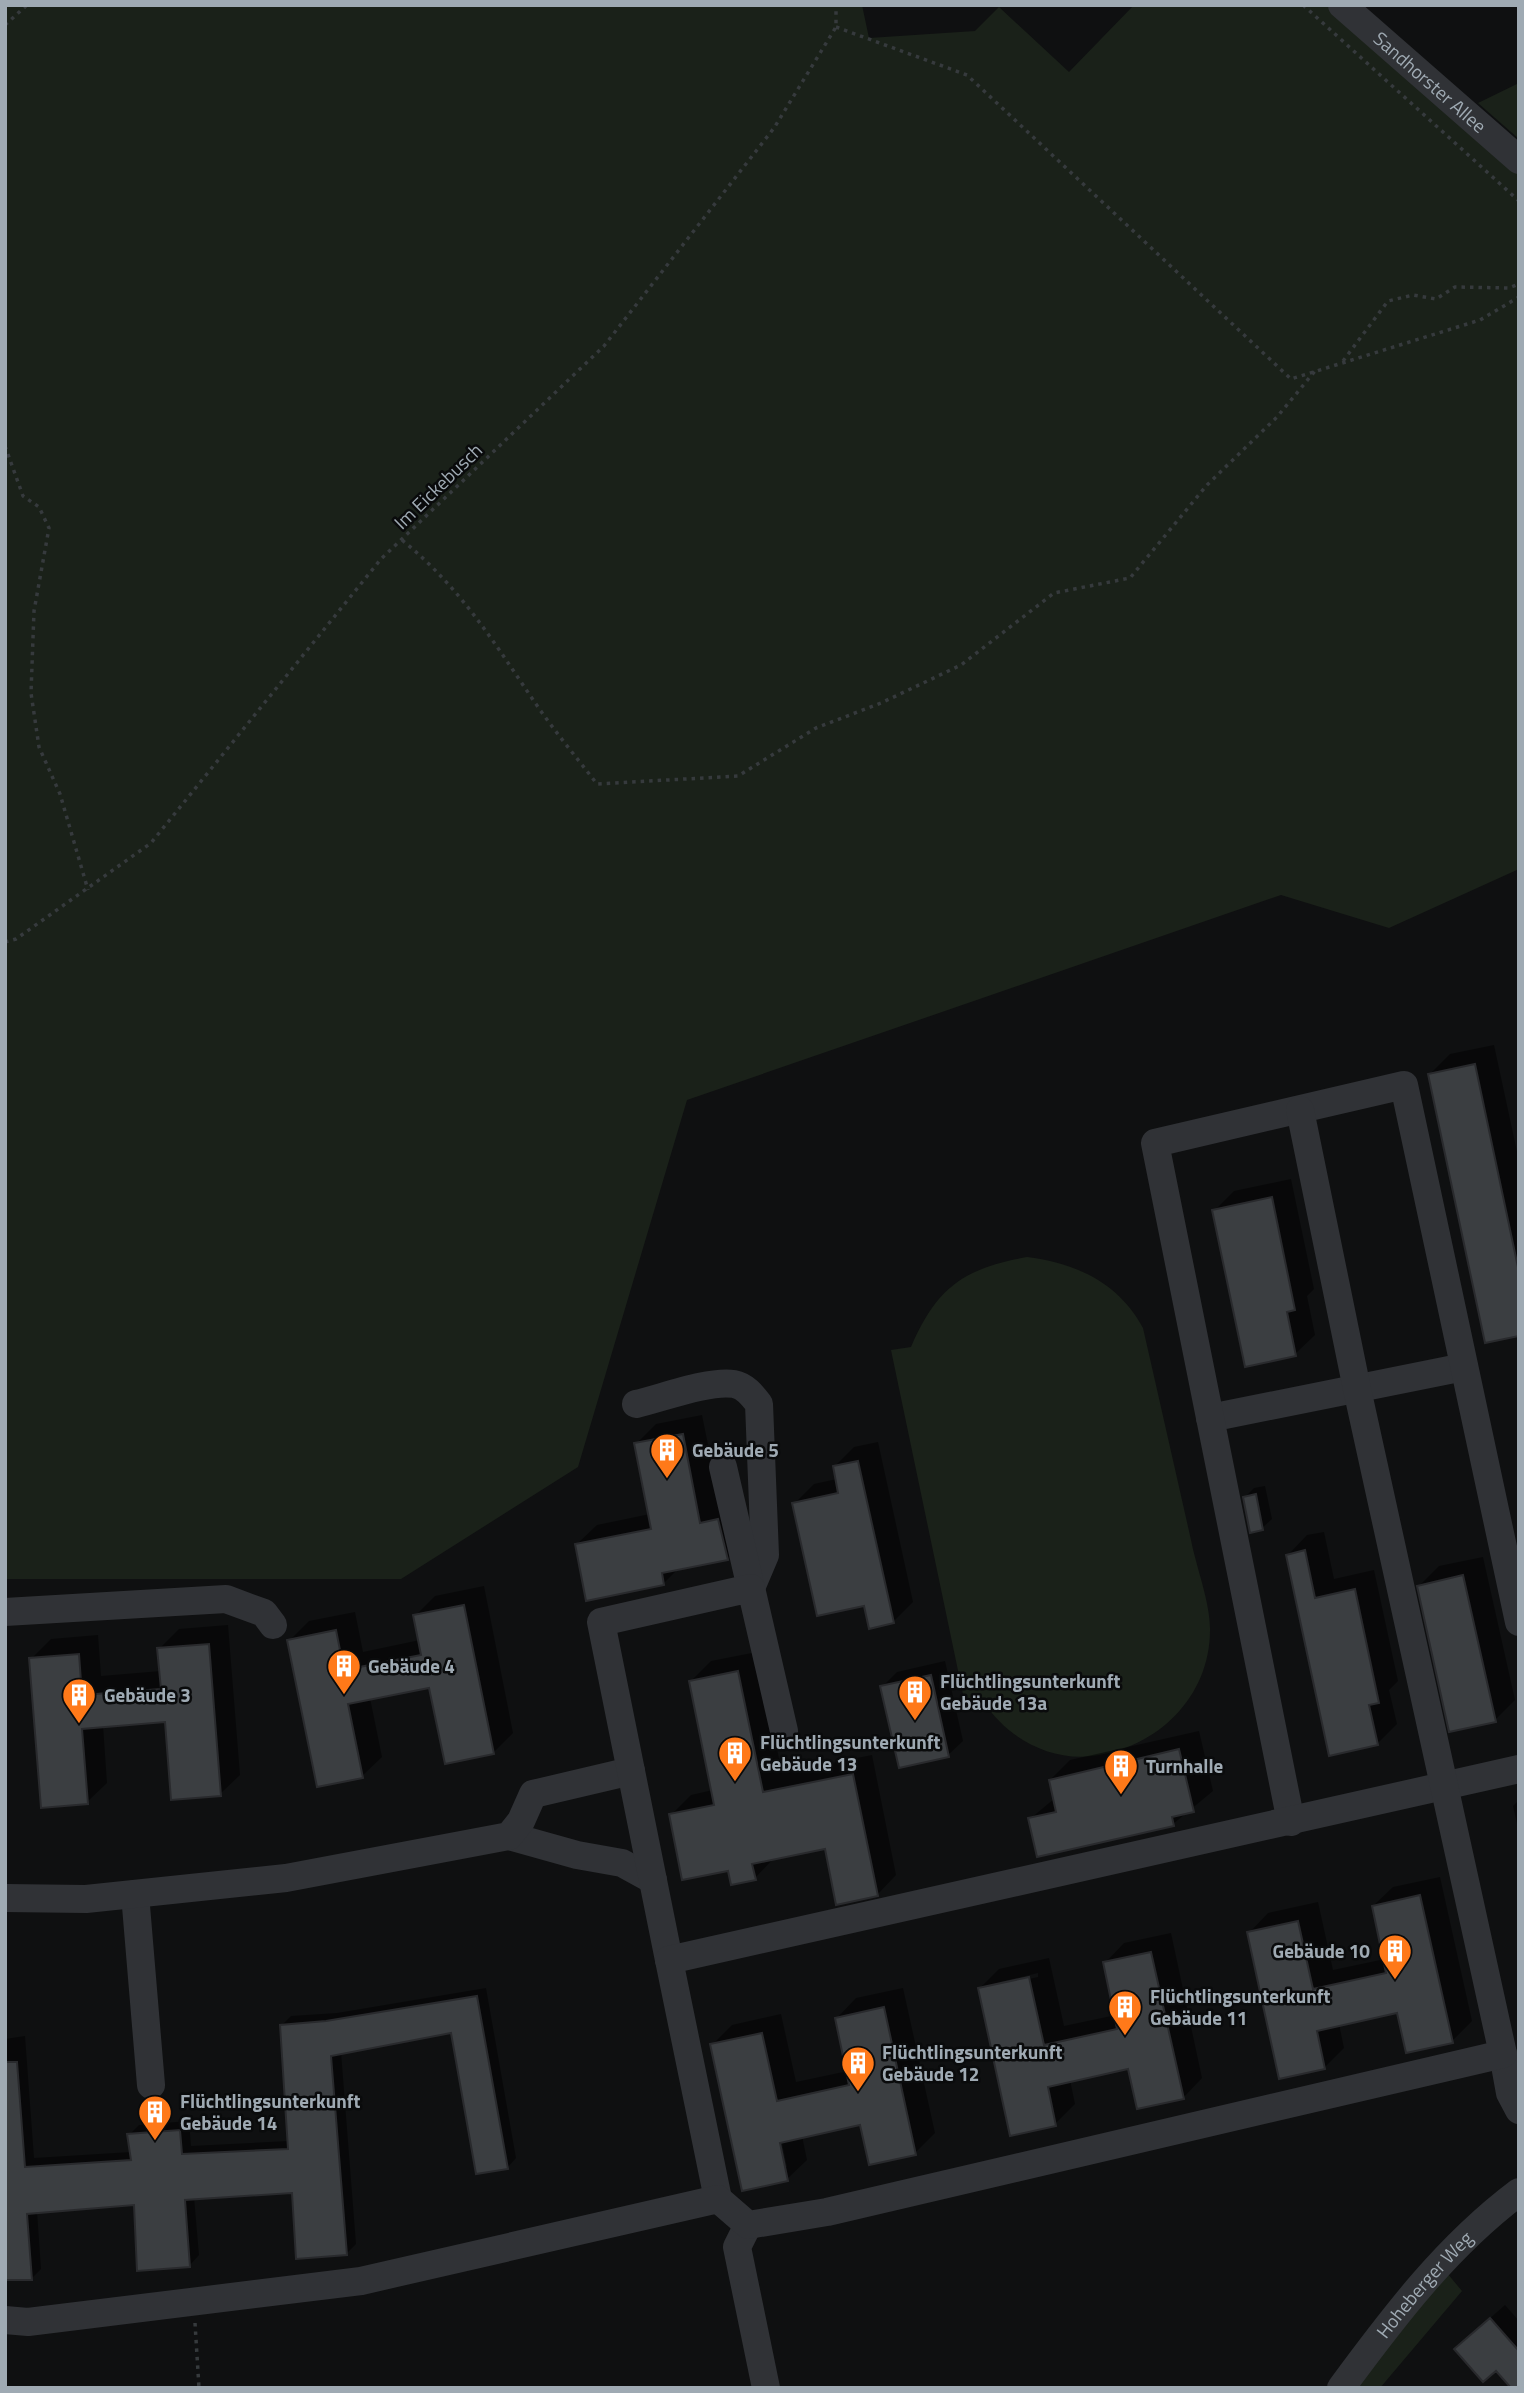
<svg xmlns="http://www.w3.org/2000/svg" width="1524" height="2393" viewBox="0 0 1524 2393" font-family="'Titillium Web',sans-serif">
<rect width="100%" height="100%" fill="#0f1011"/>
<!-- green -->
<path fill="#1a2119" d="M5,5H862L869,38L975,31L999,7L1069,72L1134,5H1345L1519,163V869L1389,928L1281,895L687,1100L578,1467L401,1579H5Z
M1519,83V139L1478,103Z
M1027,1257C1076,1263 1119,1283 1143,1328C1159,1398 1175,1469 1191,1540C1196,1566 1210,1602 1210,1628C1211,1696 1158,1748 1092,1756C1050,1761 1007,1738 984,1702L965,1704L891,1350L911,1347C937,1287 963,1269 1027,1257Z
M1447,2273L1462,2291L1380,2388H1355Z"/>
<!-- shadow -->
<path fill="#0007" fill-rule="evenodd" d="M1494,1045L1519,1161V1334L1430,1074L1450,1054Z
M1291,1179L1314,1289L1307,1296L1315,1335L1295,1354L1214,1211L1234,1191Z
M702,1415L720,1504L746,1539L727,1559L679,1568L663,1584L577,1544L597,1525L650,1514L636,1444L656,1424Z
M878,1442L913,1602L893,1622L794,1504L814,1484L837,1479L834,1467L854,1447Z
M1265,1486L1272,1519L1262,1528L1245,1497L1254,1488Z
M1324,1532L1334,1579L1374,1570L1398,1681L1389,1690L1397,1724L1377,1744L1288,1555L1307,1535Z
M1483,1557L1515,1700L1495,1720L1419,1586L1439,1566Z
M484,1586L513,1733L493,1753L431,1685L370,1698L382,1757L362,1776L289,1641L309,1621L355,1612L363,1652L420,1640L415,1616L435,1596Z
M228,1625L240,1775L220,1794L166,1720L103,1725L107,1783L87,1802L31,1659L51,1639L98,1635L101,1676L161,1671L159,1649L179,1629Z
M757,1652L782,1773L872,1755L896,1875L877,1895L826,1847L775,1857L755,1878L729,1869L671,1815L691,1795L713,1790L691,1681L711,1661Z
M945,1661L963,1741L948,1755L882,1687L897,1672Z
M1199,1731L1213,1791L1173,1824L1030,1819L1055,1798L1050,1780L1070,1760Z
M1519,1800V1832L1513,1806Z
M1440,1877L1472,2021L1452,2041L1399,2011L1339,2024L1344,2048L1324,2068L1249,1933L1268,1913L1318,1902L1333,1970L1385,1959L1373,1906L1393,1887Z
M1171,1933L1202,2078L1183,2098L1130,2067L1070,2080L1075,2104L1055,2124L979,1989L999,1969L1049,1958L1064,2026L1116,2015L1105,1963L1124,1943ZM1038,1973V1977L1000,1985V1982Z
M486,1988L516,2158L507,2168L452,2031L341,2052L356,2244L347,2253L293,2191L194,2197L199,2255L190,2265L136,2203L37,2211L41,2269L31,2279H5V2039L25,2036L34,2158L131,2152L129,2135L139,2125L189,2121L191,2146L289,2141L282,2025L291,2016L337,2013Z
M903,1988L935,2133L915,2153L862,2123L802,2136L807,2160L787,2179L712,2045L732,2025L781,2014L796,2082L848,2071L837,2018L856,1998ZM780,2134L787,2167H783L776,2135Z
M1505,2305L1519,2321V2388L1471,2335Z"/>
<!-- building -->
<path fill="#3b3e41" stroke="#292a2d" stroke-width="2" d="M1475,1064L1519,1272V1336L1485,1343L1428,1074Z
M1272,1197L1295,1310L1287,1312L1296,1356L1245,1367L1212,1210Z
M683,1434L700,1523L718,1519L728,1560L662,1573L664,1585L586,1601L575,1544L651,1529L634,1443Z
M858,1461L894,1623L869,1629L864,1606L817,1616L792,1503L838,1493L833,1466Z
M1256,1494L1263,1530L1250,1533L1243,1497Z
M1305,1550L1315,1598L1355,1589L1379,1703L1369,1705L1378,1745L1329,1756L1286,1555Z
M1463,1575L1496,1722L1449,1732L1417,1586Z
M464,1605L494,1754L445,1764L429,1688L348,1704L363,1778L317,1787L287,1640L336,1630L344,1670L421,1655L413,1615Z
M209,1644L221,1796L171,1800L165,1722L82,1729L88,1804L41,1808L29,1658L79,1654L82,1695L161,1689L157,1648Z
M738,1671L763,1792L853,1774L878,1896L836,1905L825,1849L752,1864L756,1880L731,1885L728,1871L682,1880L669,1814L714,1805L689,1681Z
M931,1675L949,1757L899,1768L880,1686Z
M1179,1749L1194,1812L1172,1817L1174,1826L1037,1857L1028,1818L1056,1812L1049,1780Z
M1420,1895L1453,2043L1406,2053L1397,2013L1317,2031L1325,2069L1279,2079L1247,1932L1298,1921L1313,1989L1386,1973L1372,1906Z
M1151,1952L1184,2099L1137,2109L1128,2069L1048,2087L1056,2126L1010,2136L978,1988L1029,1977L1044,2045L1117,2029L1103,1962Z
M477,1996L508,2169L476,2174L451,2033L331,2056L347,2255L296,2259L292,2193L185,2200L190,2267L137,2271L134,2205L27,2214L32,2280H5V2062H17L25,2167L131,2160L127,2134L180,2130L182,2154L288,2149L280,2025L326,2021Z
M884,2007L916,2155L869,2165L860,2125L780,2143L788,2181L742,2191L710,2044L762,2033L777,2101L849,2085L835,2018Z
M1490,2318L1519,2351V2388H1511L1496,2371L1483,2382L1454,2349Z"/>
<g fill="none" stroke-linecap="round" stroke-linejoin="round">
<!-- path -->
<path stroke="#363a3d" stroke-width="3.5" stroke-dasharray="3.5 5" stroke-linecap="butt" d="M1303,5L1519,201
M5,25L27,5
M836,27L967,75L1291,379L1480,320L1519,297
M1343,361L1388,301L1413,295L1436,299L1455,287L1509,288L1519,284
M5,446L23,496L39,507L49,528L34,611L31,693L39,747L60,794L88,890
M402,540C463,590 494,643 538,707C556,733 577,758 597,784L738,776L816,728L881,703L961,665L1054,593L1130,578L1207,485L1277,417L1315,371
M5,942L16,939L151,843L381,559L604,346L774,128L836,27V5
M195,2323L199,2388"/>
<!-- minor -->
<g stroke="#303236" stroke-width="28">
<path id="s1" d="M1342,5L1519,160"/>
<path d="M636,1404C662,1398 709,1380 734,1384C745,1386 752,1395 759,1404L765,1555L751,1588"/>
<path d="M1210,1418L1464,1367"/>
<path d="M723,1467L751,1588"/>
<path d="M5,1612L226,1599L264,1613L273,1625"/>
<path d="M1291,1822L1155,1143L1404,1085L1519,1622"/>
<path d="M509,1836L577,1855L622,1863L653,1880"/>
<path d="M135,1894L151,2085"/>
<path d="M5,1898L86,1899L286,1878L509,1836L521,1821L533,1794L631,1771"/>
<path d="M669,1960L601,1622L751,1588L784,1731"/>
<path d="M1503,2054L1510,2093L1519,2110"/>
<path d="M718,2199L669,1960L1519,1769"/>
<path d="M748,2225L737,2247L766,2388"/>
<path d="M5,2320L28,2322L361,2281L718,2199L748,2225L827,2212L1503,2054L1357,1389L1300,1110"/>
<path id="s2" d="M1341,2388C1394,2316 1447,2246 1519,2192"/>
</g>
</g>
<!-- icons -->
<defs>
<g id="building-pin" transform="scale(1.75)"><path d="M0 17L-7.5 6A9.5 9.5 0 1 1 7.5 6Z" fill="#ff7919" stroke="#0a0b0c"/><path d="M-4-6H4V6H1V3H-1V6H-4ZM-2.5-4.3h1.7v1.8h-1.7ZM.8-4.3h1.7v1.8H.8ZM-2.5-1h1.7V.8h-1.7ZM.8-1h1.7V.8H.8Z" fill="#fff"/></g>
</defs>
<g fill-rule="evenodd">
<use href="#building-pin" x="667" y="1450"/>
<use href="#building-pin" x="344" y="1666"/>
<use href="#building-pin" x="915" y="1692"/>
<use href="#building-pin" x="79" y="1695"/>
<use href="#building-pin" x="735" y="1753"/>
<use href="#building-pin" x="1121" y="1766"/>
<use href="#building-pin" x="1395" y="1951"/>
<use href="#building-pin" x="1125" y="2007"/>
<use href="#building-pin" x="858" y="2063"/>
<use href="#building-pin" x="155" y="2112"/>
</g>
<g text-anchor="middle" stroke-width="5" stroke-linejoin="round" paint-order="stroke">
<!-- street labels -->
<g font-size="19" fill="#9faab3" stroke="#0a0b0c">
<text dy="7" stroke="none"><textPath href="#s1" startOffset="117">Sandhorster Allee</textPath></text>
<text transform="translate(438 486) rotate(-44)" y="7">Im Eickebusch</text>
<text dy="7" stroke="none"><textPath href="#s2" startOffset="133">Hoheberger Weg</textPath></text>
</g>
<!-- poi labels -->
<g font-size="19" font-weight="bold" fill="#9faab3" stroke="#0a0b0c" text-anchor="start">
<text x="692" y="1457">Gebäude 5</text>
<text x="368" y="1673">Gebäude 4</text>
<text x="940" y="1688">Flüchtlingsunterkunft<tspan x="940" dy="22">Gebäude 13a</tspan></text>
<text x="104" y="1702">Gebäude 3</text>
<text x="760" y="1749">Flüchtlingsunterkunft<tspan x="760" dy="22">Gebäude 13</tspan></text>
<text x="1146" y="1773">Turnhalle</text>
<text x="1370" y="1958" text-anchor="end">Gebäude 10</text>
<text x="1150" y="2003">Flüchtlingsunterkunft<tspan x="1150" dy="22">Gebäude 11</tspan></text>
<text x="882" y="2059">Flüchtlingsunterkunft<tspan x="882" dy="22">Gebäude 12</tspan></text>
<text x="180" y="2108">Flüchtlingsunterkunft<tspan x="180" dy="22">Gebäude 14</tspan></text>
</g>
</g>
<!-- border -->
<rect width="1524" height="2393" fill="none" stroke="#9faab3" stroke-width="14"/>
</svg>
